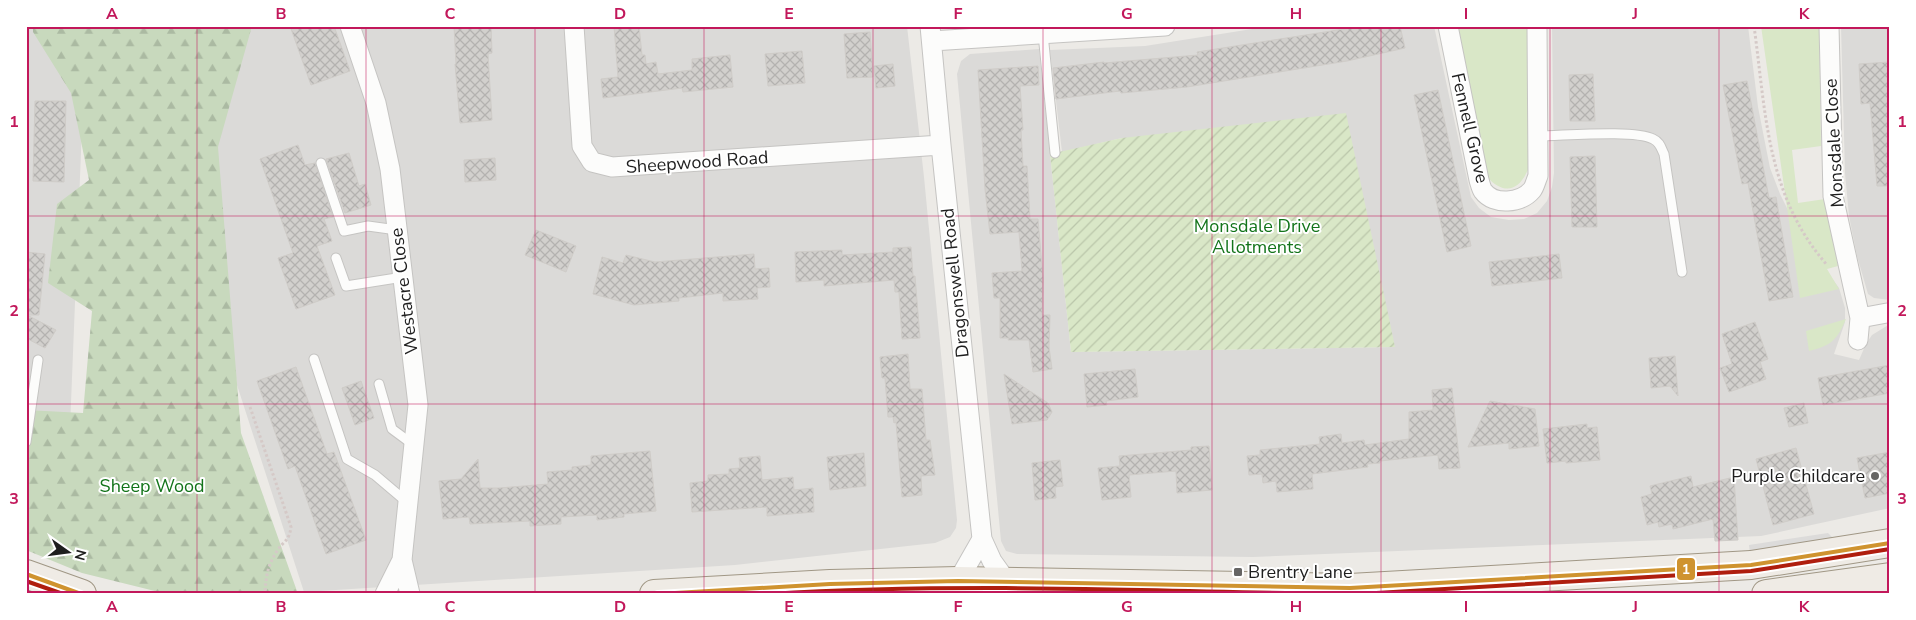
<svg xmlns="http://www.w3.org/2000/svg" width="1916" height="620" viewBox="0 0 1916 620" font-family="'Nunito Sans',sans-serif">
<defs>
<pattern id="forest-firs" width="22" height="20" patternUnits="userSpaceOnUse" patternTransform="scale(1.25)"><rect width="22" height="20" fill="#c8d9bd"/><path d="M5 1l3.5 6h-7zM16 11l3.5 6h-7z" fill="#abbaa2"/></pattern>
<pattern id="garden-furrows" width="10" height="10" patternUnits="userSpaceOnUse" patternTransform="scale(1.25)"><rect width="10" height="10" fill="#d9e7c7"/><path d="M-1 1l2-2M0 10L10 0M9 11l2-2" fill="none" stroke="#bac6aa"/></pattern>
<pattern id="building-cross-hatch" width="8" height="8" patternUnits="userSpaceOnUse" patternTransform="scale(1.25)"><rect width="8" height="8" fill="#d2d0cd"/><path d="M0 0l8 8M0 8l8-8" fill="none" stroke="#b4b2b0"/></pattern>
</defs>
<rect width="100%" height="100%" fill="#eceae6"/>
<!-- residential -->
<path fill="#dbdad8" d="M26,26H71L83,102L69,453L26,437Z
M252,26H907L924,177L957,520L956,528L950,537L935,543L735,565L304,592L237,385L205,156Z
M1271,26H1434L1471,197L1479,208L1491,217L1509,220L1524,219L1537,213L1547,201L1552,187L1554,173L1552,26H1748L1758,107L1770,168L1780,194L1802,238L1839,288L1845,308V322L1834,354L1859,360L1866,344L1872,335L1890,324V508L1761,536L1253,557L1017,554L1006,551L1001,541L957,74L961,61L970,54L1039,49L1071,352L1395,347L1122,138L1062,152L1050,50L1145,46Z
M1841,26H1890V300L1874,298L1868,294L1857,256L1849,216L1845,173Z"/>
<!-- grass -->
<path fill="#d9e7c7" d="M1454,26H1528L1529,167C1520,191 1505,196 1487,177Z
M1761,26H1819L1821,146L1792,150L1798,203L1825,199L1838,266L1827,269L1839,289L1800,298Z
M1846,319C1837,340 1831,346 1809,351L1806,331Z"/>
<!-- forest -->
<path fill="url(#forest-firs)" d="M33,26H252L218,147L241,433L298,594H167L82,573L26,550V410L83,413L92,311L48,283L57,204L89,180L71,93L33,32Z"/>
<!-- garden -->
<path fill="url(#garden-furrows)" d="M1346,113L1395,347L1071,352L1050,154L1122,138Z"/>
<!-- parking -->
<path fill="#dcdbda" d="M1828,533L1845,550L1751,565L1749,545Z"/>
<!-- building -->
<path fill="url(#building-cross-hatch)" stroke="#cfccc8" d="M290,26H334L350,71L311,85Z
M454,26H491L492,53L488,54L492,120L460,123L455,64H456Z
M614,26H639L642,55H645L646,64L656,62L658,74L692,70V59L730,55L733,87L683,92L682,88L603,98L601,79L618,77Z
M1363,26H1400L1405,48L1347,61L1187,87L1121,93L1120,91L1056,99L1053,68L1104,62V63L1198,55L1197,52Z
M870,32L873,77L847,78L844,34Z
M802,51L805,83L768,86L765,54Z
M1890,62V186H1877L1870,103L1861,104L1859,64Z
M893,64L895,86L876,88L874,66Z
M1038,66L1039,85L1020,86L1023,130H1021L1023,166H1027L1030,219H1038L1043,278L1042,315H1050L1049,347L1052,369L1033,372L1029,340H1008L1009,338H1000V298H994L992,273L1022,271L1019,232L990,234L985,189L978,70Z
M1593,74L1595,121H1570L1569,75Z
M1747,81L1769,198L1776,197L1793,297L1769,301L1748,183L1742,184L1723,85Z
M1438,90L1471,246L1447,252L1414,95Z
M35,101H66L64,182L33,181Z
M298,145L305,165L315,163L333,217L324,219L332,241L317,246L335,295L296,309L278,258L293,253L260,159Z
M349,153L359,186L365,184L371,205L345,213L326,159Z
M1595,156L1597,227H1572L1570,157Z
M495,158L496,180L465,182L464,160Z
M536,230L576,246L566,272L525,255Z
M911,247L913,276H915L920,338L902,339L899,292H895L894,280L824,286V280L796,282L795,252L842,250V255L893,252V248Z
M26,252L45,254L39,315H27L56,330L45,348L26,338Z
M754,254L755,269L769,268L770,287L757,288L758,299L723,301V293L679,298V301L634,305L593,294L602,257L623,263L626,255L655,262Z
M1559,254L1562,278L1492,286L1489,262Z
M1755,322L1768,359L1760,362L1766,379L1729,392L1720,368L1732,364L1722,334Z
M908,354L910,389H922L926,440H930L935,475L921,476L922,495L902,497L896,422L894,423L893,417H888L885,378H882L880,357Z
M1675,356L1678,396L1670,386L1651,388L1649,358Z
M1890,365V393L1823,405L1818,378Z
M296,367L327,454L334,452L366,540L326,554L295,466L288,469L257,381Z
M1135,369L1138,397L1106,401L1107,405L1087,407L1084,374Z
M1004,374L1048,403L1052,412L1047,420L1012,424Z
M361,381L374,418L355,425L342,388Z
M1452,388L1460,468L1439,469L1438,455L1380,461V463L1367,464L1368,467L1312,474L1313,489L1277,492L1276,481L1263,483L1262,474L1249,475L1247,456L1260,455V450L1320,444L1319,437L1341,434L1342,443L1364,440L1365,445L1409,439V412L1433,410L1432,390Z
M1490,401L1535,409L1539,446L1509,449V443L1468,447Z
M1804,403L1808,423L1789,427L1784,408Z
M1587,424V428L1597,427L1600,460L1566,463V461L1547,463L1543,429Z
M1209,446L1212,490L1177,493L1176,471L1129,475L1131,497L1102,500L1098,468L1120,466L1119,456L1191,450V447Z
M1796,448L1814,514L1773,525L1756,459Z
M650,451L656,511L624,514V517L597,520V515L561,517V524L530,526V521L470,524L469,517L443,519L439,481L461,479L478,459L480,488H499L548,484L547,472L572,470V467L591,465V456Z
M1890,452V493L1865,498L1857,458Z
M864,453L866,486L830,490L827,457Z
M760,456L762,480L793,477L794,490L813,488L814,512L767,516V507L692,512L690,483L708,481V475L729,474V469L740,468L739,458Z
M1060,460L1063,486L1055,487L1056,498L1035,500L1032,463Z
M1691,476L1693,487L1734,477L1738,540L1715,541L1713,519L1673,529L1672,524L1659,527L1658,522L1647,525L1641,497L1652,494L1650,486Z"/>
<g fill="none" stroke-linecap="round" stroke-linejoin="round">
<!-- service casing -->
<g stroke="#c5c4c2" stroke-width="11">
<path id="service" d="M1043,34L1055,153
M1538,136C1562,136 1635,129 1653,139C1660,142 1661,148 1664,154L1682,272
M321,163L344,231L368,226L397,230
M336,258L346,286L403,277
M314,359L347,459L375,475L408,503
M379,384L392,429L415,446
M26,442L38,360"/>
</g>
<!-- minor casing -->
<g stroke="#c5c4c2" stroke-width="21">
<path id="minor" d="M350,26L376,103L390,169L418,405L402,560L410,594
M574,26L582,146L592,162L612,167L941,145
M930,26L941,145L982,539L992,561L1007,582
M1448,26L1479,180C1480,183 1481,188 1483,191C1494,206 1521,203 1532,190C1535,186 1536,180 1538,176L1537,26
M1829,26L1833,196L1860,318L1858,340
M932,41L1165,26
M1860,318L1887,313
M958,581L982,539
M385,594L402,560"/>
</g>
<!-- primary casing -->
<g stroke="#a09785" stroke-width="30">
<path id="primary" d="M26,574L82,594
M654,594L830,584L958,581L1350,588L1751,565L1890,543
M1766,594L1890,577"/>
</g>
<!-- path -->
<path stroke="#d5c9c7" stroke-width="3" stroke-dasharray="2.5 2.5" stroke-linecap="butt" d="M1754,26C1766,113 1766,195 1827,265
M250,407L291,527C289,542 284,540 277,551C267,567 266,576 265,594"/>
<!-- service -->
<use href="#service" stroke="#fcfcfb" stroke-width="9"/>
<!-- minor -->
<use href="#minor" stroke="#fcfcfb" stroke-width="19"/>
<!-- primary -->
<use href="#primary" stroke="#efebe5" stroke-width="28"/>
<!-- bus-1 casing -->
<g stroke="#fff" stroke-width="8">
<path id="bus-1" d="M26,574L81,594
M658,594L830,584L958,581L1350,588L1751,565L1890,543"/>
</g>
<!-- bus-2 casing -->
<g stroke="#fff" stroke-width="8">
<path id="bus-2" d="M26,581L63,594
M769,594C953,583 1137,590 1322,594
M1359,594L1751,571L1890,549"/>
</g>
<!-- bus-1 -->
<use href="#bus-1" stroke="#cf932f" stroke-width="4"/>
<!-- bus-2 -->
<use href="#bus-2" stroke="#af1e0e" stroke-width="4"/>
</g>
<!-- grid -->
<path fill="none" stroke="#c2185b" stroke-width="1" stroke-opacity="0.55" d="M197,26V594M366,26V594M535,26V594M704,26V594M873,26V594M1043,26V594M1212,26V594M1381,26V594M1550,26V594M1719,26V594M26,216H1890M26,404H1890"/>
<!-- markers -->
<g fill="#666564" stroke="#fff" stroke-width="2">
<circle cx="1875" cy="476" r="5"/>
<rect x="1233" y="567" width="10" height="10" rx="2.5"/>
</g>
<g text-anchor="middle" stroke-width="4" stroke-linejoin="round" paint-order="stroke">
<!-- street labels -->
<g font-size="18" fill="#1e1e1e" stroke="#fff">
<text transform="translate(1470 128) rotate(77)" y="6">Fennell Grove</text>
<text transform="translate(1834 143) rotate(-93)" y="6">Monsdale Close</text>
<text transform="translate(697 162) rotate(-4)" y="6">Sheepwood Road</text>
<text transform="translate(955 283) rotate(-96)" y="6">Dragonswell Road</text>
<text transform="translate(404 291) rotate(-97)" y="6">Westacre Close</text>
</g>
<!-- park labels -->
<g font-size="18" fill="#13741a" stroke="#fff">
<text x="1257" y="232">Monsdale Drive<tspan x="1257" dy="21">Allotments</tspan></text>
<text x="152" y="492">Sheep Wood</text>
</g>
<!-- poi labels -->
<g font-size="18" fill="#1e1e1e" stroke="#fff" text-anchor="end">
<text x="1865" y="482">Purple Childcare</text>
<text x="1248" y="578" text-anchor="start">Brentry Lane</text>
</g>
</g>
<rect stroke="#fff" stroke-width="2" x="1676" y="557" width="20" height="24" rx="5" fill="#cf932f"/>
<g font-size="14" text-anchor="middle" font-weight="bold" fill="#fff">
<text x="1686" y="574">1</text>
</g>
<!-- border -->
<rect width="1916" height="620" fill="none" stroke="#ffffff" stroke-width="55"/>
<!-- north arrow -->
<g transform="translate(68 552) rotate(104)" stroke="#ffffff" stroke-width="4" paint-order="stroke">
<path d="M0-4L9 19L0 12L-9 19Z" fill="#1e1e1e"/>
<text y="-8" font-size="14" font-weight="bold" text-anchor="middle" fill="#1e1e1e">N</text>
</g>
<rect x="28" y="28" width="1860" height="564" fill="none" stroke="#c2185b" stroke-width="2"/>
<g font-size="16" text-anchor="middle" font-weight="bold" fill="#c2185b">
<text x="112" y="19">A</text>
<text x="281" y="19">B</text>
<text x="450" y="19">C</text>
<text x="620" y="19">D</text>
<text x="789" y="19">E</text>
<text x="958" y="19">F</text>
<text x="1127" y="19">G</text>
<text x="1296" y="19">H</text>
<text x="1466" y="19">I</text>
<text x="1635" y="19">J</text>
<text x="1804" y="19">K</text>
<text x="14" y="127">1</text>
<text x="1902" y="127">1</text>
<text x="14" y="316">2</text>
<text x="1902" y="316">2</text>
<text x="14" y="504">3</text>
<text x="1902" y="504">3</text>
<text x="112" y="612">A</text>
<text x="281" y="612">B</text>
<text x="450" y="612">C</text>
<text x="620" y="612">D</text>
<text x="789" y="612">E</text>
<text x="958" y="612">F</text>
<text x="1127" y="612">G</text>
<text x="1296" y="612">H</text>
<text x="1466" y="612">I</text>
<text x="1635" y="612">J</text>
<text x="1804" y="612">K</text>
</g>
</svg>
